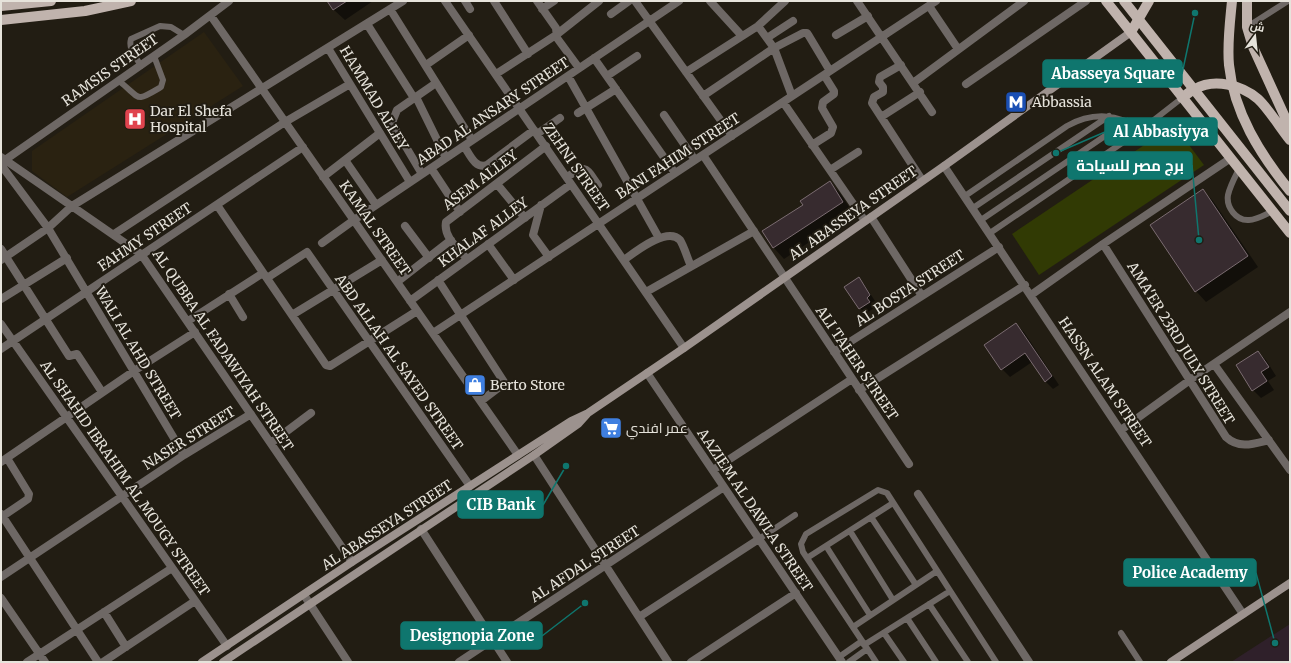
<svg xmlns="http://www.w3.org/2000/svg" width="1291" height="663" viewBox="0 0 1291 663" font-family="Merriweather,Cairo,serif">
<rect width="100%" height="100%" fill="#221d13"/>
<!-- built -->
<path fill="#2a2211" d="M204,32L243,86L67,197L32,171V151Z"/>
<!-- education -->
<path fill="#2f202a" d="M1290,624V662H1231Z"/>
<!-- green -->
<path fill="#313a04" d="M1174,125L1204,165L1039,275L1012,234Z"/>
<!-- shadow -->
<path fill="#0007" d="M328,1H373L345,20L334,10Z
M830,183L840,193L853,213L784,259L774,248L763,232L804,205Z
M1203,190L1213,201L1258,267L1206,302L1196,291Z
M859,279L864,284L875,301L871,303L874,308L865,314L860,308Z
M1016,324L1024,332L1059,385L1053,389L1045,381L1032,362L1010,377L1002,369Z
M1258,352L1266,360L1276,376L1268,381L1274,390L1261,398L1253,390Z"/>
<!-- building -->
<path fill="#372b2f" stroke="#7b6c71" d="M327,1H347L333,10Z
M830,181L843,202L773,248L762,231L803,205L800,201Z
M1203,189L1248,256L1195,292L1150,225Z
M859,277L870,295L867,298L870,302L859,309L844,287Z
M1016,323L1052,376L1045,382L1025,353L1001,370L984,345Z
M1258,351L1269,367L1261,372L1267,381L1252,391L1236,365Z"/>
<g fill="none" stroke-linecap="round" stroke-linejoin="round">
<!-- service -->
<path stroke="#6e6865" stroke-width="6" d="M1247,27L1288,1
M141,66C136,57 128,49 131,39L160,26L171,27L184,35
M119,81C142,99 134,103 161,87L163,80L154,56
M1239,169C1235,177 1230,186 1228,195C1226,207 1236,221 1249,220C1257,220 1266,214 1273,211
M965,196L1067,126C1092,112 1118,113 1141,130
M973,208L1109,116
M981,220L1127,121
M990,233L1141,130L1182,98
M871,517L916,585
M850,531L893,600
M759,539L795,515
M826,546L870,615
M807,558L893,503
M929,604L968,662
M907,618L936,662
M853,627L937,571
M884,633L904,662
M1121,633L1140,662
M864,645L950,591
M839,657L862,641
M849,662L867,649
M876,662L803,552L801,544L806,534L878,490L887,493L996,662"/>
<!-- minor -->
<path stroke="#6e6865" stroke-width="8" d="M445,1L684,348
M465,1L470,9
M494,1L528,54
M537,1L556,28L557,38L579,68
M635,1L732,136
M710,1L742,36
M857,1L932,112
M929,6L958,49
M390,9L472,140
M542,9L554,1
M611,14L629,1
M211,16L518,455
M367,24L414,98
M758,26L774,48L792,96
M836,35L868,16
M767,38L793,21
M328,48L410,182
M594,58L675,173
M426,65L469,35
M901,65L880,77L879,82L883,87V92L874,97L872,103L922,180
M686,72L758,26L785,1
M496,74L556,35L599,1
M568,76L659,238
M607,76L637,56
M913,83L1024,1
M966,84L1086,1
M703,96L774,48L803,33H807L809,36L830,71
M416,97L446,158
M783,102L865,221
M578,113L616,89
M664,115L695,160
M881,117L920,92
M537,134L560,118
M812,145L831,133L833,127L822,108L823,102L834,94V91L824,75
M464,146C470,155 475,169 487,165L534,130
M703,155L909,464
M1,157L141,254L352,562
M5,160L184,35L229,1
M345,160L376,205
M1,165L48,228L184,455
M944,166L1243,614
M431,168L460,212
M830,170L858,152
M422,174L393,125V120L397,110L436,83
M323,177L380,133
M567,177C587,164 585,167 598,185
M497,184L525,218
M217,205L326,365L330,366L417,311
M541,205L533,235L549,257
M871,217L922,296
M405,226L429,258
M114,234L285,122L350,84
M322,243L354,220L679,1
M488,244L514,280
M1103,244L1226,437C1239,449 1253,444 1269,440
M1,249L69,356L77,354L102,392
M467,259C459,249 443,237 446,222L546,146
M1,260L48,228L72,206L403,1
M624,260C635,252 667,226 680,240C684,246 688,260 691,266
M267,278L307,252L470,486
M438,280L504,382L502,385L481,401
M397,282L451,240
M646,292L754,231
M229,294L243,317
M1031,295L1103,244L1231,158
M1,299L67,258
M410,301L571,184
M292,315L382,260
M188,321L263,273
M1,324L227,646
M433,333L936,1
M1,349L303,147
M834,352L999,247
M1214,364L1290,470
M647,373L842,662
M859,390L1025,285
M1121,430L1190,380L1290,312
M271,443L311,413
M534,455L668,662
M1,462L134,371L195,332
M713,470L852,379
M918,494L1029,662
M1,514L98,662
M3,516L28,499L29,494L7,458
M421,529L507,662
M1,577L184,455L251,414
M304,595L348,662
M1,598L45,662
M104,612L126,647
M639,617L759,539
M27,662L172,568
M103,662L195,601
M459,662L724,487
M691,662L796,593"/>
<!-- secondary -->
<path stroke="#9c928e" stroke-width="8" d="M202,662L352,562L571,421L588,413L684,348L944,166L1131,32
M223,662L534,455L578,424L587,414
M1171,662L1290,583"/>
<!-- primary -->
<path stroke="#c0b3ad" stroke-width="10" d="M1106,1L1290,233
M1247,1V27L1253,47L1290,128
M1,6L51,1
M1,20L85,11L131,1
M1131,32L1149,1
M1182,98C1186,95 1190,91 1195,89C1214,78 1242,85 1258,99C1268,108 1281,129 1290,140"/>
<!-- primary-bridge -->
<path stroke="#c0b3ad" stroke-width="10" d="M1124,1L1290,211
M1232,1C1230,22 1227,44 1229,65C1234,113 1260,154 1290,191"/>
</g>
<!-- icons -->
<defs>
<g id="metro-square" transform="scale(1.15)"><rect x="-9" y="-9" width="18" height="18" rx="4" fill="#1a4fb4" stroke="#221d13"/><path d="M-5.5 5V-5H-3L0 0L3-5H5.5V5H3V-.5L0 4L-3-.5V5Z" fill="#fff"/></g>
<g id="hospital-square" transform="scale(1.15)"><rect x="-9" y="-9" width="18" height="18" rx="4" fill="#e0444e" stroke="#221d13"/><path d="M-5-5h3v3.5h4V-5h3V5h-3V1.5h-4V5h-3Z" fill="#fff"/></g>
<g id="shop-square" transform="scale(1.15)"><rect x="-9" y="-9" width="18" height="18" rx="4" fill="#3f7fe0" stroke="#221d13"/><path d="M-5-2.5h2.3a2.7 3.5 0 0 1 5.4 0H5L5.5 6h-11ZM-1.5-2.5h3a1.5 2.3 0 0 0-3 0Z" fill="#fff"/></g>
<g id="supermarket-square" transform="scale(1.15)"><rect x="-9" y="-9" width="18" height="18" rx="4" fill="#3f7fe0" stroke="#221d13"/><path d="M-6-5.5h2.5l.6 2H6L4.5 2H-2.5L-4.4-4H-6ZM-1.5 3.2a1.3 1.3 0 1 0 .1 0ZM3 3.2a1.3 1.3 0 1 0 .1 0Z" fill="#fff"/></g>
</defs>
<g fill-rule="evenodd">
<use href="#metro-square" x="1016" y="102"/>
<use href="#hospital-square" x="135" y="119"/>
<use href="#shop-square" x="475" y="385"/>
<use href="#supermarket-square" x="611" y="428"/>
</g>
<g text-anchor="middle" stroke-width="4" stroke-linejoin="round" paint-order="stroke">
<!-- street labels -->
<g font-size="14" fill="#e6e3db" stroke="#221d13">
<text transform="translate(110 70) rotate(-35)" y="5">RAMSIS STREET</text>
<text transform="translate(374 98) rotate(59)" y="5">HAMMAD ALLEY</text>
<text transform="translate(493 111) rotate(-34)" y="5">ABAD AL ANSARY STREET</text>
<text transform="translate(678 156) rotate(-33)" y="5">BANI FAHIM STREET</text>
<text transform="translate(576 167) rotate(55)" y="5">ZEHNI STREET</text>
<text transform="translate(480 180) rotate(-37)" y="5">ASEM ALLEY</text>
<text transform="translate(853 213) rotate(-35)" y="5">AL ABASSEYA STREET</text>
<text transform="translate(375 228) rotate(55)" y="5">KAMAL STREET</text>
<text transform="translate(483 232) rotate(-36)" y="5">KHALAF ALLEY</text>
<text transform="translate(145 237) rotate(-34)" y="5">FAHMY STREET</text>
<text transform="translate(910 288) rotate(-33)" y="5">AL BOSTA STREET</text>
<text transform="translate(1181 343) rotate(58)" y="5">AMA'ER 23RD JULY STREET</text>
<text transform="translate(223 350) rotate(56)" y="5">AL QUBBA AL FADAWIYAH STREET</text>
<text transform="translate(138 353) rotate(59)" y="5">WALI AL AHD STREET</text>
<text transform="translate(399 362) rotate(55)" y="5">ABD ALLAH AL SAYED STREET</text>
<text transform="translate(857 363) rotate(56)" y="5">ALI TAHER STREET</text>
<text transform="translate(1105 382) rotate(56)" y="5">HASSN ALAM STREET</text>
<text transform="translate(189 438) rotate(-32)" y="5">NASER STREET</text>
<text transform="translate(125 478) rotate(55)" y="5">AL SHAHID IBRAHIM AL MOUGY STREET</text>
<text transform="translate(755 510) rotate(56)" y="5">AAZIEM AL DAWLA STREET</text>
<text transform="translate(387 525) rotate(-33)" y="5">AL ABASSEYA STREET</text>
<text transform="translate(585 564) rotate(-33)" y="5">AL AFDAL STREET</text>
</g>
<!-- poi labels -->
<g font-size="14" fill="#e6e3db" stroke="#221d13" text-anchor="start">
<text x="1032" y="107">Abbassia</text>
<text x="150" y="116">Dar El Shefa<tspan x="150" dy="16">Hospital</tspan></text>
<text x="490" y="390">Berto Store</text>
<text x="626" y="433">عمر افندي</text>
</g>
</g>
<!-- callouts -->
<path fill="none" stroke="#0f766e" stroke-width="1.5" d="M1195 13L1182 74M1056 153L1105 132M1199 240L1192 165M566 466L543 505M1275 643L1256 573M585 603L542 636"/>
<g fill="#0f766e" stroke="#221d13" stroke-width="1.5">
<circle cx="1195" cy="13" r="4"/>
<circle cx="1056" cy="153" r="4"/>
<circle cx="1199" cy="240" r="4"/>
<circle cx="566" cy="466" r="4"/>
<circle cx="1275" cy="643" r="4"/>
<circle cx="585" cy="603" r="4"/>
</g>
<g fill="#0f766e" stroke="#0f766e" stroke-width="1.5">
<rect x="1043" y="60" width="139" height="27" rx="4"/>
<rect x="1105" y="118" width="112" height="27" rx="4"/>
<rect x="1068" y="152" width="124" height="27" rx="4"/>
<rect x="458" y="491" width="85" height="27" rx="4"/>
<rect x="1124" y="559" width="132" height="27" rx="4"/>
<rect x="401" y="622" width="141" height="27" rx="4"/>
</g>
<g font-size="15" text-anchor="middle" font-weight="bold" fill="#fff">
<text x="1113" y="79">Abasseya Square</text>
<text x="1161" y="137">Al Abbasiyya</text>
<text x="1130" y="171">برج مصر للسياحة</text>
<text x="501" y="510">CIB Bank</text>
<text x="1190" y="578">Police Academy</text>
<text x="472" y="641">Designopia Zone</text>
</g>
<!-- border -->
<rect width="1291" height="663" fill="none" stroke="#e6e3db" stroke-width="4"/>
<!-- north arrow -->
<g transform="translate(1255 36) rotate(15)" stroke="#221d13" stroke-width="3" paint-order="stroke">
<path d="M0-3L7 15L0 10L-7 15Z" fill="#e6e3db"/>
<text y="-6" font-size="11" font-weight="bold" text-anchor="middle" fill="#e6e3db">ش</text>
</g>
</svg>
